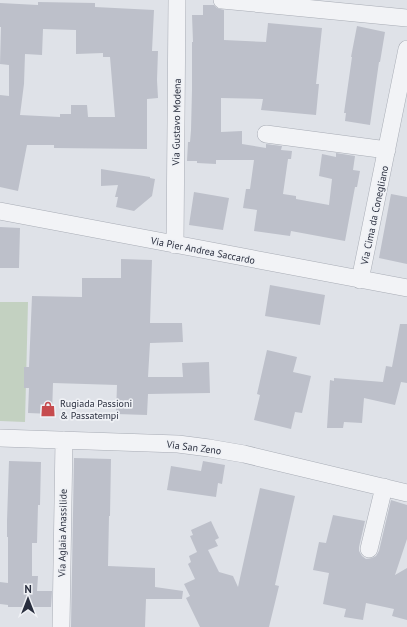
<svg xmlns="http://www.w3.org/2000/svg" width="407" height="627" viewBox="0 0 407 627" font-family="'PT Sans',sans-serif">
<rect width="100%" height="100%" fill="#dfe2e8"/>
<!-- green -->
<path fill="#c3d1c1" d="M0,302H28L25,422L0,421Z"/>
<!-- building -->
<path fill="#bdc0ca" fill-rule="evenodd" d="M38,2L95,3V7L154,10L152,51H158L157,80L158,98L147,99V149L54,148V145H27L18,191L0,187V95L9,96V65L0,64L1,27H0V3L38,5ZM43,29L76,30V54L103,53V57H110L115,117H88L87,105H71V114H60V117L20,115L24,84L25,54L42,55Z
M203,5H214L217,8L224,10V40L266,42L268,23L322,28L316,84H319L316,115L261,110L263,99L221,98V132L242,131V144L266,148V144L282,146L281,150L292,151L291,159H288L283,194L296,196V199L329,205L332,179L319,176L322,154L336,157V153L355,156L353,170L360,171L357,187H355L345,241L291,231L290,236L254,231L257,210L243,208L246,189H250L254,160H216V164L197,163V161H187L188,142H190L191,130L192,90V42H193L192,15H203Z
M357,26L385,32L380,62H379L370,125L345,121L346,113H344L352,57H351Z
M101,169L150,177V178L155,179L152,196L134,211L116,207L118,197H115L118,185L101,186Z
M194,192L229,198L223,230L189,225Z
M391,194L407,197V264L379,258Z
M0,227L20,228L19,268H0Z
M121,259L152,260L150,323H182L183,342L150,343L148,377H183L182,363L209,362L210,393L148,394L147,415L116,414L117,385L53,383L52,414L28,413L29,388H24V367H29L32,296L82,297V278H121Z
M270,285L325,295L320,325L265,316Z
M400,324H407V383L401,382L395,405L364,398L362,423L344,422L343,428H327L330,380L334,381V378L383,382L386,366L392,367Z
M267,350L297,357L293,372L311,376L302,413L295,412L291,429L254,420L260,395L257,394Z
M74,458L111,459L110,516H109L108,566L155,568V587L183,591L182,599H146L145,627H71Z
M9,461L41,462L40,505H38L37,543H32V576H38L37,591H52L51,607H8V605L0,604V582L8,583V537H7V521Z
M203,461L225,465L222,484L218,483L216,497L167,490L171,466L201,471Z
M260,488L295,496L275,585L279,586L269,627H200L186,598L190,596L184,584L195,579L188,564L191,562L189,556L197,552L190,536L193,535L191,530L211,521L219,538L215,540L218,546L208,550L219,572L233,576L238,587Z
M391,500L407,505V539L395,575L407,568V620L392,616L394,609L366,603L363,620L344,617L346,609L323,604L329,573L313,570L319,542L326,543L333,515L365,521L359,547V551L362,556L366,559L372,558L376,556L379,551Z"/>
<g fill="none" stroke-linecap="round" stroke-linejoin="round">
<!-- street casing -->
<g stroke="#a8acb5" stroke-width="18">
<path id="street" d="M222,0L407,18
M266,134L387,150
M0,211L407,288
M175,245L177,0
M360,280L407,49
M0,438L148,443L178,444L209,448L244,454L407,493
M369,549L384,487
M61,627L64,440"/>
</g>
<!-- street -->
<use href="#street" stroke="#f2f3f6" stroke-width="17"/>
</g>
<!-- icons -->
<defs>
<g id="shop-bare" transform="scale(1.2)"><path d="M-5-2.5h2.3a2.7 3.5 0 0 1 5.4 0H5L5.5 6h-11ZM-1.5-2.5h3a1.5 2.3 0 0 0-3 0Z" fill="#c64b4e" stroke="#eff1f5" stroke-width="2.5" paint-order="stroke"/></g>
</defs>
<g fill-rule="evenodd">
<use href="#shop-bare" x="48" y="409"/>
</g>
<g text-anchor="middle" stroke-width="3.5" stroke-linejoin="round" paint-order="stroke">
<!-- street labels -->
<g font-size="10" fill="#292e3e" stroke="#eff1f5">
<text transform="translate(176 122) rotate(-89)" y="4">Via Gustavo Modena</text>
<text transform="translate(374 215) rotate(-78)" y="4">Via Cima da Conegliano</text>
<text transform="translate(203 250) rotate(11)" y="4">Via Pier Andrea Saccardo</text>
<text transform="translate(194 447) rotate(7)" y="4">Via San Zeno</text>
<text transform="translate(62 533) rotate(-89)" y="4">Via Aglaia Anassilide</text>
</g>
<!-- poi labels -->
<g font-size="10" fill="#292e3e" stroke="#eff1f5" text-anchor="start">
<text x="60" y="407">Rugiada Passioni<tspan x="60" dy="12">&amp; Passatempi</tspan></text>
</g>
</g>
<!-- north arrow -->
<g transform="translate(28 599)" stroke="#eff1f5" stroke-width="3" paint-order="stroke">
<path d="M0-3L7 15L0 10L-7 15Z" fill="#292e3e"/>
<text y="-6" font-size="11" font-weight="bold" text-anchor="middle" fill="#292e3e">N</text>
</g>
</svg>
